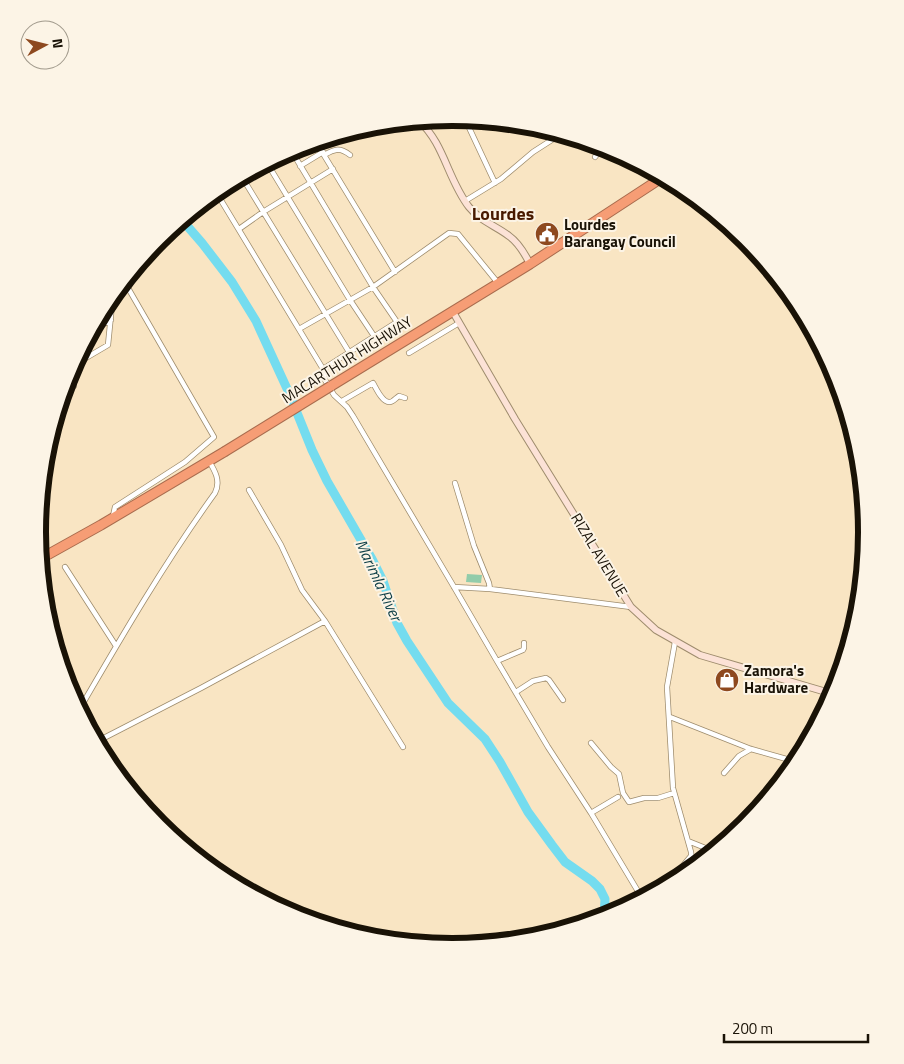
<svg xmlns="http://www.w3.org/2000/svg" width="904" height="1064" viewBox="0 0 904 1064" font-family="'Titillium Web',sans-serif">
<rect width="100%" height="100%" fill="#f9e5c3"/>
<!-- green -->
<path fill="#92ccaa" d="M467,574L482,575L481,583L466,582Z"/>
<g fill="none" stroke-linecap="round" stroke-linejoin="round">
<!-- river -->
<path stroke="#74dcef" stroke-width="9" d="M182,220L202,243L232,282L256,321L289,393L312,450L327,481L372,559L383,581L397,623L407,641L448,703L485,739L500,762L528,812L552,845L565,862L592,881L600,889L605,899L604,917"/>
<!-- street casing -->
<g stroke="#9e8c6d" stroke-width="6">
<path id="street" d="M465,119L495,183
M385,124L394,128L401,125L404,122
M316,142L395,272
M291,150L373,287L397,322L323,369
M324,155C335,149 340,147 350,155
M595,157L603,147
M267,163L350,300L374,336
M300,166L323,152
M242,177L349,352
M216,192L323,369L325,380L334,395L347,407L353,416L454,587L497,661L548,747L591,813L642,898
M465,201L501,179L533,152L561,134
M239,229L263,212L333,169
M112,295L127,286
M299,329L373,287L449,233L458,234L498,283
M92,330L111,320
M409,353L459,323
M74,365L108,345L113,295
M63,392L74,386L69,375
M342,401L373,383C376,388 382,402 389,402C392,403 396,398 399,396L405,398
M455,483L474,546L489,583L490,589
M249,490L281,545L302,590L325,621L403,747
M113,516L115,507L185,462L214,437L124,281
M65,567L116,646
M454,587L490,589L631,607
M675,642L667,687L673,788L691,852L693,868
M497,661L523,650L524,648V643
M516,692L533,681L546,678L549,680L563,700
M79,710C122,636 165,562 215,493C221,481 215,471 209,461
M670,717L751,749L797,762
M96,742L201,688L325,621
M591,743L611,767L619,774L623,793L629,802L644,798H658L674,793
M724,773L739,756L751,749
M591,813L618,797
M688,841L713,851
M667,885L691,856"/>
</g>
<!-- secondary casing -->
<g stroke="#9e8c6d" stroke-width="8">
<path id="secondary" d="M419,121C444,143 448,180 469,207C480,221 496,226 509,236C519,243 525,254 530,264
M453,312L515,419L631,607L656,630L700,655L833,694"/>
</g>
<!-- highway casing -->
<g stroke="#a96c4e" stroke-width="11">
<path id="highway" d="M331,386L530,264L663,177
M40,559L101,525L224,452"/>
</g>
<!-- street -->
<use href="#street" stroke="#fff" stroke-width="4.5"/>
<!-- secondary -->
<use href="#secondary" stroke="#fce2d6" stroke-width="6"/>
<!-- highway -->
<use href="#highway" stroke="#f69d75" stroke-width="9"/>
<!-- highway-bridge casing -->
<g stroke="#a96c4e" stroke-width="11" stroke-linecap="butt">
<path id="highway-bridge" d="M224,452L331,386"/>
</g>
<!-- highway-bridge -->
<use href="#highway-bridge" stroke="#f69d75" stroke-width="9"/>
</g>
<!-- icons -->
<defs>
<g id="civic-disc" transform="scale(1.25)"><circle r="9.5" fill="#8e491f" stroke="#fcf4e6"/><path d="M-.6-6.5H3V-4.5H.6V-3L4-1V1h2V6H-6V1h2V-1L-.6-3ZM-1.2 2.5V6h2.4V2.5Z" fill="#fff"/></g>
<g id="shop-disc" transform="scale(1.25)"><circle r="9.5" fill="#8e491f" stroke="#fcf4e6"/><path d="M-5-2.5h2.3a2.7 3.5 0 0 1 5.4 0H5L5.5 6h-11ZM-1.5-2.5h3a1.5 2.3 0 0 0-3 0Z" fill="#fff"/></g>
</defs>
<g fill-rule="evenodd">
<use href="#civic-disc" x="547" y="234"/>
<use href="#shop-disc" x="727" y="680"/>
</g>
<g text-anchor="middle" stroke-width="4" stroke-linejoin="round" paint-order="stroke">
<!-- poi labels -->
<g font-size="15" font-weight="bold" fill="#191206" stroke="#fcf4e6" text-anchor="start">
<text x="564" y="230">Lourdes<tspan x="564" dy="17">Barangay Council</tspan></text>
<text x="744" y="676">Zamora's<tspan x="744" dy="17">Hardware</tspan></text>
</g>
<!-- street labels -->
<g font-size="15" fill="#191206" stroke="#fcf4e6">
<text transform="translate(347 360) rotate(-32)" y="5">MACARTHUR HIGHWAY</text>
<text transform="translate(599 555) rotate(59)" y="5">RIZAL AVENUE</text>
</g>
<!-- water labels -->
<g font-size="16" font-style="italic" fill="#0e3f47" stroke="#fcf4e6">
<text transform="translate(379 580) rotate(65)" y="6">Marimla River</text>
</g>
<!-- quarter labels -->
<g font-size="18" font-weight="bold" fill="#481a00" stroke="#fcf4e6">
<text x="503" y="220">Lourdes</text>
</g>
</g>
<!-- crop -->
<path d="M0 0H904V1064H0ZM46 532a406 406 0 1 1 812 0a406 406 0 1 1-812 0Z" fill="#fcf4e6" fill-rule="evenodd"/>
<path fill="none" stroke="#191206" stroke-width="6" d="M46 532a406 406 0 1 1 812 0a406 406 0 1 1-812 0Z"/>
<!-- north arrow -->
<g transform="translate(45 45) rotate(83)"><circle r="24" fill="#fcf4e6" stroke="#a19a8c"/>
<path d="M0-4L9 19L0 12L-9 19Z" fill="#8e491f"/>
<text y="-8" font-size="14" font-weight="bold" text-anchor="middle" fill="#191206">N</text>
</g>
<!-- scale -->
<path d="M724 1034v8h144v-8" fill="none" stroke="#191206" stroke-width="2.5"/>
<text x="732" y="1034" font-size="15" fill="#191206" stroke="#fcf4e6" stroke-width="4" paint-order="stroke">200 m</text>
</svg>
